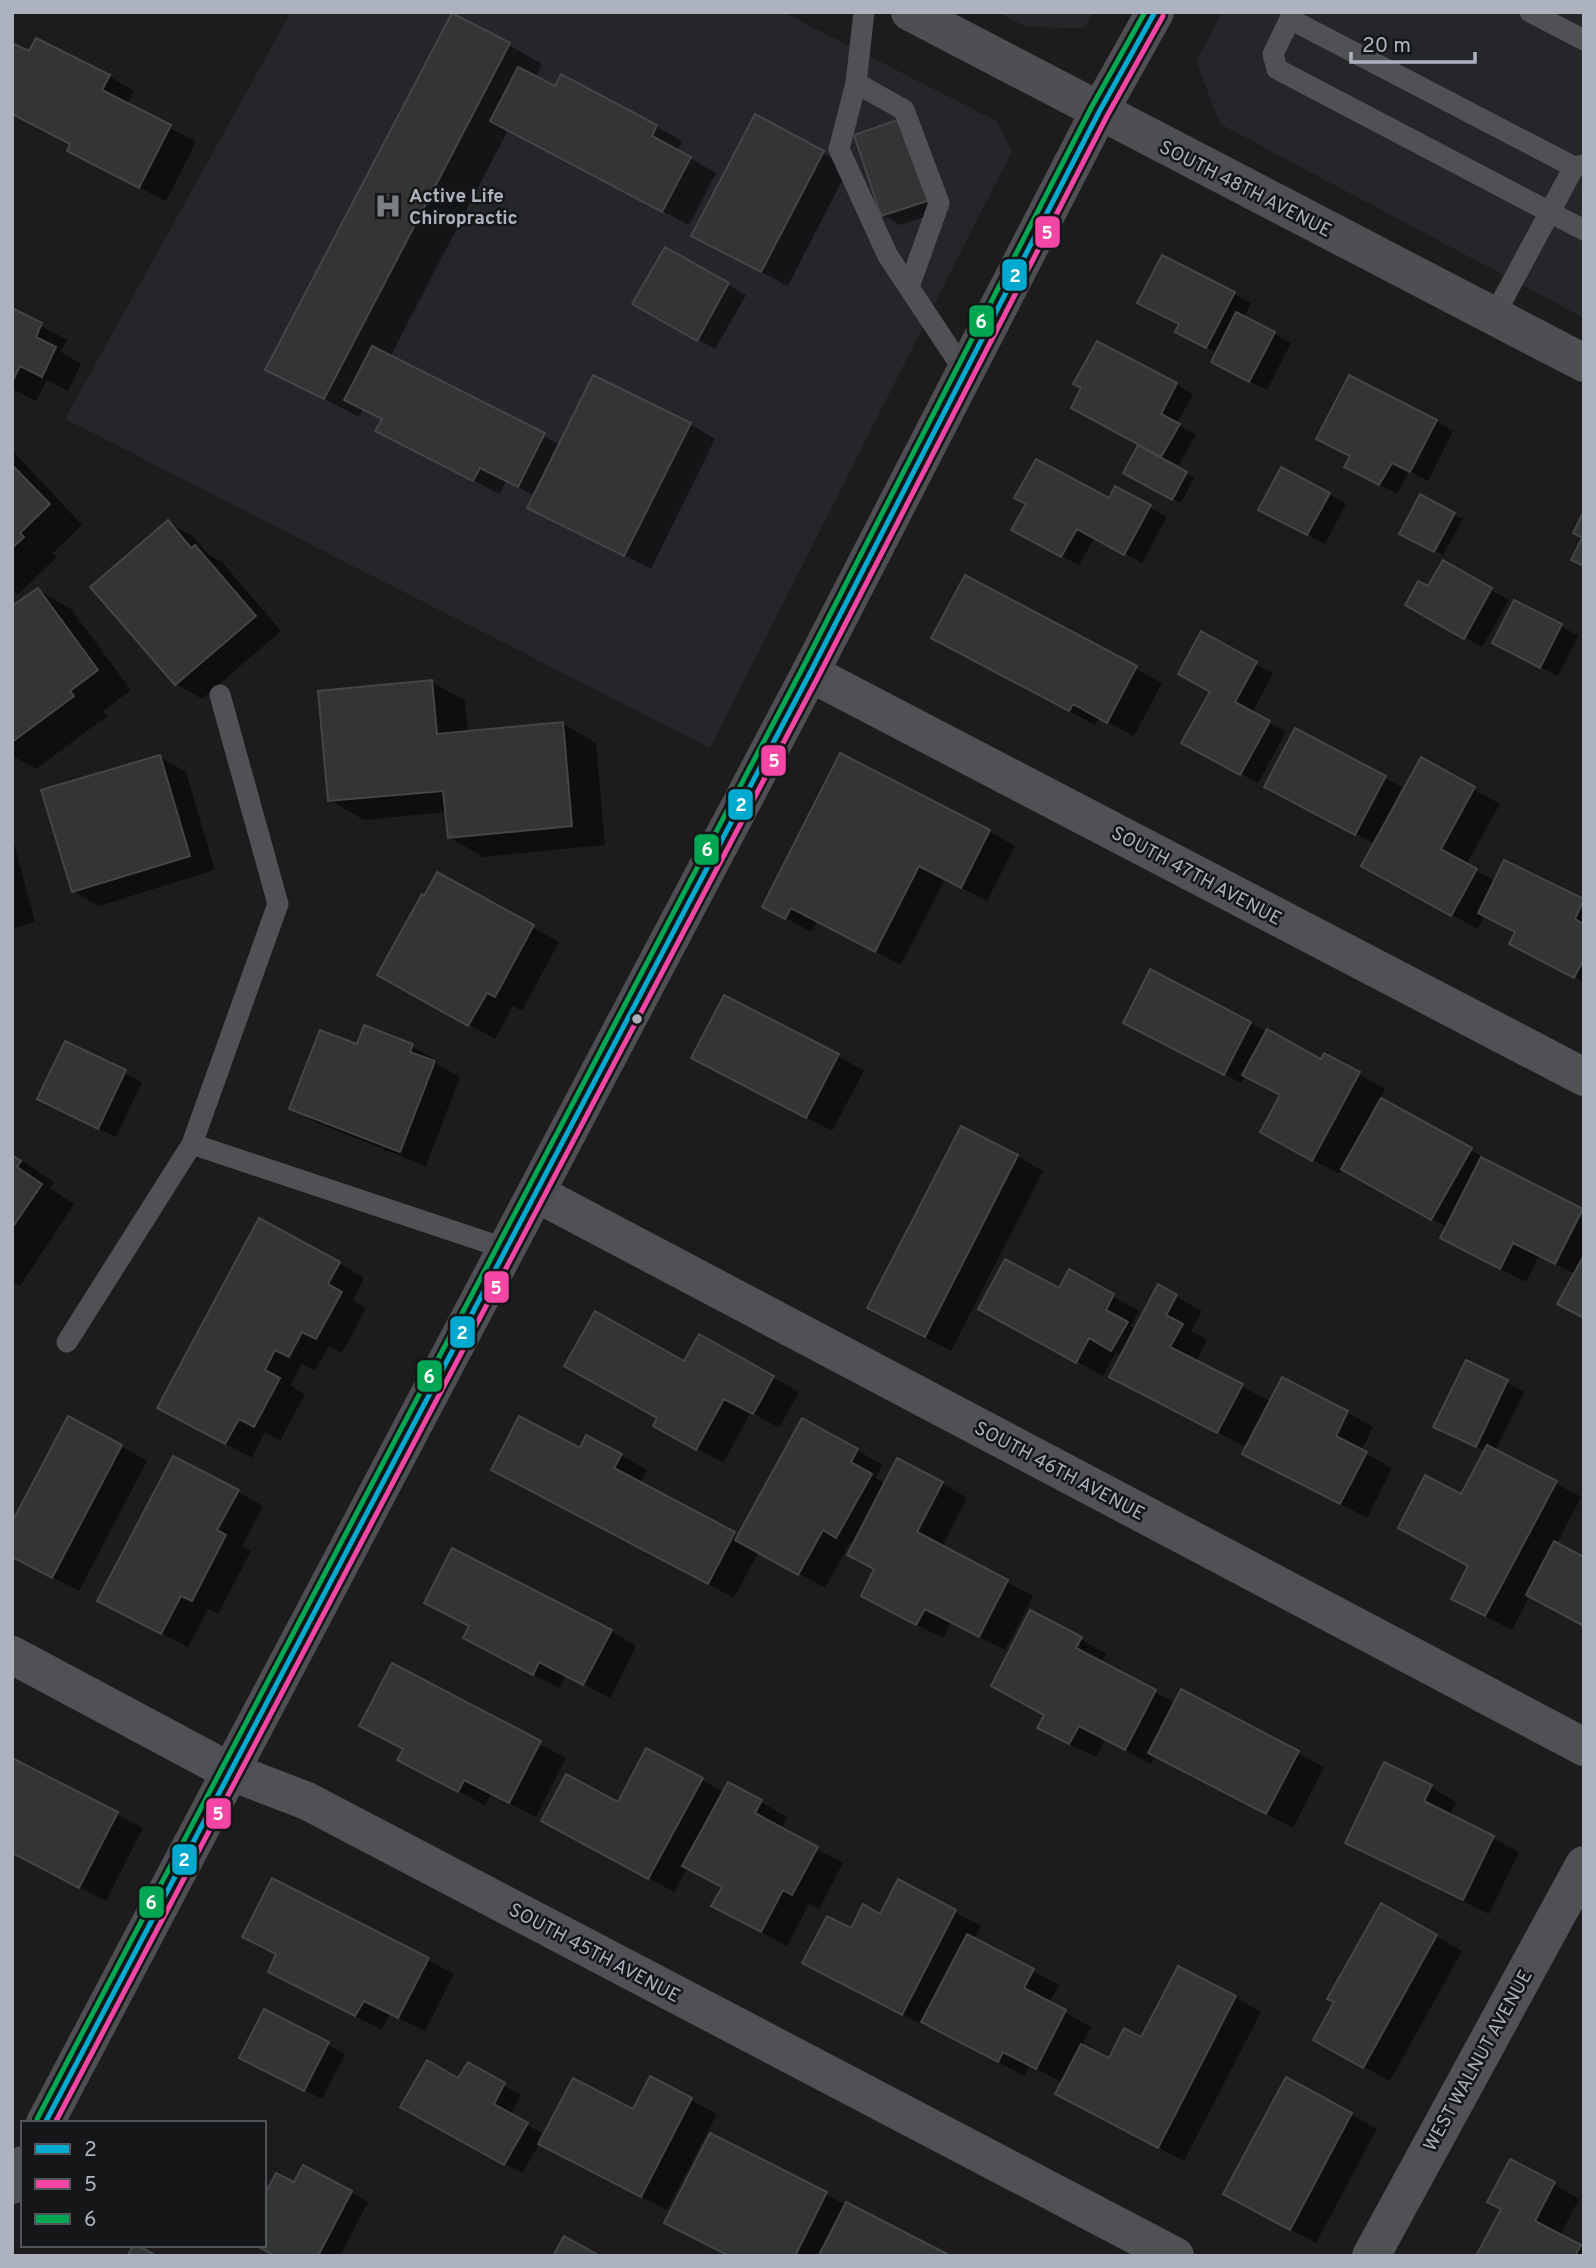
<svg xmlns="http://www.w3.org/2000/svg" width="1596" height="2268" viewBox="0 0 1596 2268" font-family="Overpass,sans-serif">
<rect width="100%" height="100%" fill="#1c1c1c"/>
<!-- built -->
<path fill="#252629" d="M291,12H783L996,121L1012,151L710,748L65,419Z
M997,12H1093L1084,28L1026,27Z
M1223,12H1584V318L1220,124L1196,61Z"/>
<!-- shadow -->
<path fill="#0007" d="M509,45L542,64L535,78L556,88L562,77L657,127L682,141L677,151L716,173L689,225L508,130L390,357L561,445L690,424L715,439L651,569L530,507L535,496L506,481L500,494L403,445L383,420L363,409L359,417L267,369Z
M30,54L109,76L134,91L127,105L196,142L166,201L95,165L72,145Z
M755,117L849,167L788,286L719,250Z
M856,136L947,209L900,225L882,215Z
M665,249L746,295L715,349L634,303Z
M1234,294L1251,303L1244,318L1291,343L1267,390L1231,372L1218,353L1194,342Z
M12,310L67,340L61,352L81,364L68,391L47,380L36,401L12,389Z
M1176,384L1193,394L1177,424L1196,435L1179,465L1168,460L1167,463L1194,478L1181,503L1125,472Z
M1436,421L1453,431L1428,481L1409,471L1397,494L1363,476Z
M12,450L82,525L53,553L57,557L18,594L12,591Z
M1116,489L1167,517L1142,563L1095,537L1079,565L1031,539L1109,501Z
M1329,494L1346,504L1325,544L1278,519Z
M1421,497L1463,519L1443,555L1401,533Z
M168,522L194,537L208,554L222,562L281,631L202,699L176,684Z
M1443,563L1509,600L1482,647L1407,604L1429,589Z
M966,577L1162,683L1134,736L1099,718L1095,725L959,652Z
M38,590L71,609L131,690L103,711L107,716L36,769L12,756V609Z
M1561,626L1578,636L1558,676L1512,652Z
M1202,634L1273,673L1252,713L1286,732L1258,783L1201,752L1212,691Z
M432,682L465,701L468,733L562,723L596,743L605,845L483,857L449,837L447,812L364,820L330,800Z
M160,757L186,772L215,870L99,906L73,891Z
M1421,760L1500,804L1466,865L1495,881L1505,862L1584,901V982L1528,953L1517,932L1485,915L1478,929L1389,880L1375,844L1284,796L1385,778L1402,787L1398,796L1400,797Z
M989,831L1015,846L987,901L945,879L901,965L817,922L811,932L764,906Z
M12,835L35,922L12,929Z
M438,875L559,942L522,1011L513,1006L495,1039L405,990L425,898Z
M1250,1023L1322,1061L1325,1055L1359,1074L1385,1089L1380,1099L1497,1165L1496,1167L1584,1211V1317L1575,1274L1539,1256L1526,1282L1468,1253L1442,1238L1447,1227L1342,1168L1339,1174L1288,1146L1282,1096L1246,1075L1241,1083L1140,1030Z
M365,1027L412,1046L438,1061L437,1064L460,1077L426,1166L317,1123L291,1109L358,1046Z
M66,1043L142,1082L116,1137L57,1109Z
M838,1056L864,1071L832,1131L719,1072Z
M12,1154L54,1182L50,1188L74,1204L20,1286L12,1281Z
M1017,1156L1043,1171L951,1351L895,1322Z
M339,1263L364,1278L353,1300L366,1308L342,1353L329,1346L315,1371L302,1364L290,1385L305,1394L280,1441L265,1432L252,1458L185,1422Z
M1069,1272L1139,1311L1131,1326L1136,1329L1176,1296L1202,1311L1191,1331L1207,1340L1196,1362L1271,1402L1347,1412L1373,1427L1361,1451L1392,1468L1367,1518L1244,1454L1258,1427L1255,1426L1244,1446L1137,1391L1122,1355L1116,1352L1103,1376L1006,1323L1059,1291Z
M700,1336L799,1392L779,1428L751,1412L723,1463L655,1425Z
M1507,1382L1524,1392L1495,1451L1581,1497L1512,1630L1479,1613L1470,1566L1461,1496L1485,1451L1453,1436Z
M121,1446L147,1461L79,1591L26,1564Z
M580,1450L621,1455L647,1470L640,1483L739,1536L857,1450L882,1465L876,1478L886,1484L942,1483L967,1498L942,1547L1033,1596L1005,1650L951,1623L943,1638L889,1611L876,1569L850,1543L825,1588L759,1551L734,1598L519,1484Z
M238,1492L263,1506L242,1546L251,1551L218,1614L208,1609L188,1647L125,1615Z
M611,1631L636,1646L610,1698L566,1675L559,1688L491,1652Z
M1081,1639L1106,1654L1101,1663L1175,1703L1181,1691L1324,1767L1293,1828L1155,1756L1151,1764L1105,1740L1096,1757L1065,1742L1046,1715L1019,1701Z
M392,1665L566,1758L536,1817L491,1794L485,1805L425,1774L405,1749Z
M647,1750L724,1792L728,1784L761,1802L787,1817L781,1829L843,1863L819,1909L809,1904L787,1946L739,1920L723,1887L688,1867L674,1892L569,1835L619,1804Z
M12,1760L143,1828L106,1901L12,1853Z
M1431,1787L1456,1802L1450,1816L1519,1852L1489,1914L1373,1857L1348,1842Z
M273,1880L454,1974L425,2031L390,2014L382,2030L296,1986L278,1955L244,1936Z
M898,1882L981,1926L974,1940L1059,1985L1049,2003L1091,2027L1081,2046L1109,2060L1141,2039L1235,1997L1261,2012L1184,2161L1083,2108L1063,2083L1030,2065L1024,2076L930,2025L928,2028L830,1977L851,1930L881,1916Z
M1381,1905L1462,1951L1390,2081L1341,2054L1336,2002Z
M265,2011L345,2054L322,2099L258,2067Z
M468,2065L521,2095L510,2115L545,2135L634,2111L651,2078L717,2114L667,2210L540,2143L522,2173L403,2106L459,2080Z
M1286,2079L1377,2129L1316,2243L1251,2208Z
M710,2135L846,2205L948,2256H729Z
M1554,2184L1579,2199L1560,2236L1584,2248V2256H1478Z
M295,2185L351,2192L368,2202L340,2256H277L264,2245Z"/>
<!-- building -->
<path fill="#333434" stroke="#444548" stroke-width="2" d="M452,13L510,43L324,399L265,370Z
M36,38L110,75L102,90L171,125L139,188L67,151L70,144L12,114V43L29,51Z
M518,67L555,86L561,74L657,125L652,136L691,157L662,212L490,121Z
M755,114L824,151L761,272L691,236Z
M903,118L930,200L881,216L854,135Z
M665,247L729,283L697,341L632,304Z
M1162,255L1235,292L1206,348L1175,332L1179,324L1137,303Z
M12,308L42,323L36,337L56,347L42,377L20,366L12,382Z
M1236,312L1275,332L1249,382L1211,362Z
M1097,341L1177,383L1161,414L1180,424L1161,457L1071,408L1081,388L1073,384Z
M372,346L545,433L518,487L480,468L473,481L375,431L382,419L344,400Z
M593,375L691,423L624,556L527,508Z
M1349,375L1437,420L1410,472L1392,463L1379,485L1344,467L1350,456L1316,439Z
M1138,445L1187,472L1172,500L1123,473Z
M1036,459L1109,498L1115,486L1151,505L1124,555L1077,529L1061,557L1011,530L1026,504L1014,498Z
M12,465L50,504L20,533L24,537L12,548Z
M1281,467L1330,493L1307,535L1258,510Z
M1420,494L1455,513L1434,552L1399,534Z
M1584,511V566L1571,560L1582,538L1573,533Z
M168,520L191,548L195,545L256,616L175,685L90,587Z
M1443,560L1492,588L1464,639L1405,605L1418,581L1428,586Z
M965,575L1137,666L1107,723L1073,704L1069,711L931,638Z
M38,588L98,670L70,691L74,696L12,742V606Z
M1514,600L1562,624L1540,668L1492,643Z
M1201,631L1257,662L1235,702L1270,721L1240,775L1181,743L1210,692L1178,674Z
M432,680L437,734L563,722L572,826L448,838L443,791L328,801L318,691Z
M1295,728L1386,776L1355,835L1264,787Z
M840,753L990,830L961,888L919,866L875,952L791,908L785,919L762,907Z
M160,755L190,856L72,892L41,790Z
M1421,757L1475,787L1441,849L1477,869L1451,916L1361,866Z
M1504,860L1584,899L1575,919L1584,924V959L1574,978L1509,944L1515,932L1478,913Z
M437,872L534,925L495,997L487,993L468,1026L377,975L422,894L424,896Z
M1150,969L1251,1022L1224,1075L1123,1023Z
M724,995L839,1054L806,1118L691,1058Z
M364,1025L413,1044L410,1052L435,1061L400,1152L289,1109L320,1030L357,1044Z
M1267,1029L1321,1059L1324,1053L1360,1072L1312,1161L1260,1132L1280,1095L1242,1075Z
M65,1041L126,1070L98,1129L37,1099Z
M1381,1098L1472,1148L1431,1220L1341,1169Z
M961,1126L1018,1155L925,1337L867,1308Z
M12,1155L21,1161L17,1167L42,1184L12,1228Z
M1481,1157L1583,1209L1555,1264L1513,1243L1500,1269L1440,1238Z
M259,1218L340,1262L328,1284L342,1292L316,1339L302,1332L289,1357L275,1350L265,1370L280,1378L254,1427L239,1419L225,1444L157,1408Z
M1584,1255V1318L1557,1304Z
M1005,1259L1059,1288L1069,1269L1114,1294L1106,1310L1128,1322L1111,1351L1089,1338L1076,1363L978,1309Z
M1158,1284L1177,1295L1166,1315L1183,1324L1170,1347L1243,1384L1217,1433L1109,1377Z
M595,1311L684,1361L699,1334L774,1376L753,1414L724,1399L696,1450L653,1426L657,1418L564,1366Z
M1466,1360L1508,1380L1476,1447L1433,1427Z
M1282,1377L1348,1411L1336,1436L1367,1452L1340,1504L1242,1454Z
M68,1416L122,1445L52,1578L12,1557V1522Z
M519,1416L580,1448L586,1435L622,1454L614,1468L735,1532L708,1584L491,1470Z
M802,1418L858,1449L851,1462L872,1474L836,1538L823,1530L798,1575L735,1540Z
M1487,1445L1557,1481L1485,1616L1451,1599L1468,1566L1398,1528L1425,1475L1461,1494Z
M173,1456L239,1490L217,1530L226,1535L192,1601L181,1596L161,1634L97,1601Z
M897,1458L943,1482L917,1532L1008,1580L979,1637L925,1609L916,1625L861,1596L874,1569L847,1555Z
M1554,1541L1584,1557V1626L1526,1595Z
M452,1548L612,1630L583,1685L539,1662L533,1675L463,1638L469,1626L424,1603Z
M1030,1610L1082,1637L1076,1648L1156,1690L1125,1750L1079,1726L1069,1744L1037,1728L1044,1715L991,1686Z
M392,1663L541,1741L509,1803L464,1780L458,1792L397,1760L403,1749L359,1726Z
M1181,1689L1299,1751L1266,1814L1148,1753Z
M646,1748L703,1778L648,1879L541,1821L566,1774L618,1802Z
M12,1758L118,1812L79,1888L12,1853Z
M1384,1762L1432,1785L1424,1801L1494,1836L1463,1900L1345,1843Z
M728,1782L762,1800L755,1813L818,1847L792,1895L783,1890L761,1932L711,1906L722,1887L682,1866Z
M272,1878L429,1958L398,2018L364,2001L355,2016L268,1972L276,1954L242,1937Z
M898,1879L956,1910L902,2015L802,1963L827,1916L851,1928L863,1904L880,1914Z
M1381,1903L1437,1935L1363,2068L1313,2040L1334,2002L1327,1999Z
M967,1934L1034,1969L1024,1988L1066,2010L1036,2069L1003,2052L998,2062L921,2022Z
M1178,1966L1236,1996L1158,2148L1055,2094L1081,2044L1109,2058L1124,2028L1141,2037Z
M264,2009L329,2042L304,2091L239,2058Z
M427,2060L458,2078L468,2062L505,2083L494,2104L528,2123L504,2165L400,2107Z
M650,2076L692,2098L641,2197L538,2144L573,2078L633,2109Z
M1286,2077L1352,2113L1290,2230L1223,2194Z
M710,2133L827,2192L795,2256H729L664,2223Z
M1510,2159L1555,2182L1535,2221L1581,2245L1575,2256H1476L1501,2209L1487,2202Z
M303,2165L352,2191L318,2256H275L255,2245H264V2196L276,2173L294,2182Z
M846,2202L951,2256H820L819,2255Z
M564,2236L600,2256H553Z
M133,2245H137L157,2256H128Z"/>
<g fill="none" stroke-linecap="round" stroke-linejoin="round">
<!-- lane -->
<path stroke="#505155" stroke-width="21" d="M864,12L856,83L839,149L888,256L965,372
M1294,12L1290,19L1574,167
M1530,12L1584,40
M1290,19L1273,54L1277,69L1584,230
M856,83L904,110L939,203L909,287
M1494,316L1574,167L1584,165
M192,1144L507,1249
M67,1342L192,1144L278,904L220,695"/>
<!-- street -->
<path stroke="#505155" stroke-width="38" d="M810,673L1584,1077
M536,1193L1584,1747
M12,1655L229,1771L307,1801L1175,2256
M1371,2256L1584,1865"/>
<!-- secondary -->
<path stroke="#4e4f53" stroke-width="38" d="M910,12L1584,363
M45,2123L810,673L1099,112L1155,12
M12,2185L23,2165"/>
<!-- bus-1 casing -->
<g stroke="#151618" stroke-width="10">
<path id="bus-1" d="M45,2123L810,673L1099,112L1155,12"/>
</g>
<!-- bus-2 casing -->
<g stroke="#151618" stroke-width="10">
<path id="bus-2" d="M55,2123L818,677L1107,116L1163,16"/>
</g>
<!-- bus-3 casing -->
<g stroke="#151618" stroke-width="10">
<path id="bus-3" d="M37,2119L802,669L1091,108L1145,12"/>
</g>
<!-- bus-1 -->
<use href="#bus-1" stroke="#00a9ce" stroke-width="5"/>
<!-- bus-2 -->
<use href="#bus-2" stroke="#f346a5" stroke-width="5"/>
<!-- bus-3 -->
<use href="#bus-3" stroke="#00a651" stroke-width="5"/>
</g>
<!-- icons -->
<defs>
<g id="hospital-bare" transform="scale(2.1)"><path d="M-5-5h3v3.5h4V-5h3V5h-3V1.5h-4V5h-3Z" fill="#7a7e85" stroke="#151618" stroke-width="2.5" paint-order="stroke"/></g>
</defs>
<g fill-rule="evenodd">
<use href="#hospital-bare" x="388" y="206"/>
</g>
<!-- markers -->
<circle fill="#acb2be" stroke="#151618" stroke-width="2.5" cx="637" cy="1019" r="6"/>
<g text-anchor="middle" stroke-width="5" stroke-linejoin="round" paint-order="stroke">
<!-- street labels -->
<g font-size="19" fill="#acb2be" stroke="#151618">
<text transform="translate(1246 188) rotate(27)" y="7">SOUTH 48TH AVENUE</text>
<text transform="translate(1197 875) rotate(28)" y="7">SOUTH 47TH AVENUE</text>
<text transform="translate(1060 1470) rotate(28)" y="7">SOUTH 46TH AVENUE</text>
<text transform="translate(595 1952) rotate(28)" y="7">SOUTH 45TH AVENUE</text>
<text transform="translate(1477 2060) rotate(-61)" y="7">WEST WALNUT AVENUE</text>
</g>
<!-- poi labels -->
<g font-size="19" font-weight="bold" fill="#acb2be" stroke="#151618" text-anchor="start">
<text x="409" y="202">Active Life<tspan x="409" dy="22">Chiropractic</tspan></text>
</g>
</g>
<g stroke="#151618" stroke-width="2.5">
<rect x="1034" y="215" width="27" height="34" rx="7" fill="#f346a5"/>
<rect x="1001" y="258" width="27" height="34" rx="7" fill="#00a9ce"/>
<rect x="968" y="304" width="27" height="34" rx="7" fill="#00a651"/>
<rect x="760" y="744" width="27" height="33" rx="7" fill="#f346a5"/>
<rect x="727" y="788" width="27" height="33" rx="7" fill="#00a9ce"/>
<rect x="693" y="833" width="27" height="33" rx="7" fill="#00a651"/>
<rect x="483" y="1270" width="27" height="34" rx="7" fill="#f346a5"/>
<rect x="449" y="1315" width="27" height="34" rx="7" fill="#00a9ce"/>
<rect x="416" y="1359" width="27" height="34" rx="7" fill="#00a651"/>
<rect x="205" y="1797" width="27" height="33" rx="7" fill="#f346a5"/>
<rect x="171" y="1843" width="27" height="33" rx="7" fill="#00a9ce"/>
<rect x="138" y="1885" width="27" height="34" rx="7" fill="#00a651"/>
</g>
<g font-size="19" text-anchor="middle" font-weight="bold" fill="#fff">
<text x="1047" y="239">5</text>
<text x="1015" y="282">2</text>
<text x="981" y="328">6</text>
<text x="774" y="767">5</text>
<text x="741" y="811">2</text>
<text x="707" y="856">6</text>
<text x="496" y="1294">5</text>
<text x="462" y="1339">2</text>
<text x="429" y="1383">6</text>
<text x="218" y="1820">5</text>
<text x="184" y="1866">2</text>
<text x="151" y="1909">6</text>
</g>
<!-- border -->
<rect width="1596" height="2268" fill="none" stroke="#acb2be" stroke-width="28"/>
<!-- legend -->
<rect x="21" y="2121" width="245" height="126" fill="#151618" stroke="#51545a" stroke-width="2"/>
<rect x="35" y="2144" width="35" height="10" fill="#00a9ce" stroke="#51545a" stroke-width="2"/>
<text x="84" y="2156" font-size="21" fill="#acb2be">2</text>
<rect x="35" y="2179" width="35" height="10" fill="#f346a5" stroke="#51545a" stroke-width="2"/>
<text x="84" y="2191" font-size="21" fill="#acb2be">5</text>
<rect x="35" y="2214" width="35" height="10" fill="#00a651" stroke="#51545a" stroke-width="2"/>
<text x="84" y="2226" font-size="21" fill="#acb2be">6</text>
<!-- scale -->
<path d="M1351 52v10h124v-10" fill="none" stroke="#acb2be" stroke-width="3.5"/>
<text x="1362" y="52" font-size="21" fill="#acb2be" stroke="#151618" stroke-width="5" paint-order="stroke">20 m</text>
</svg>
